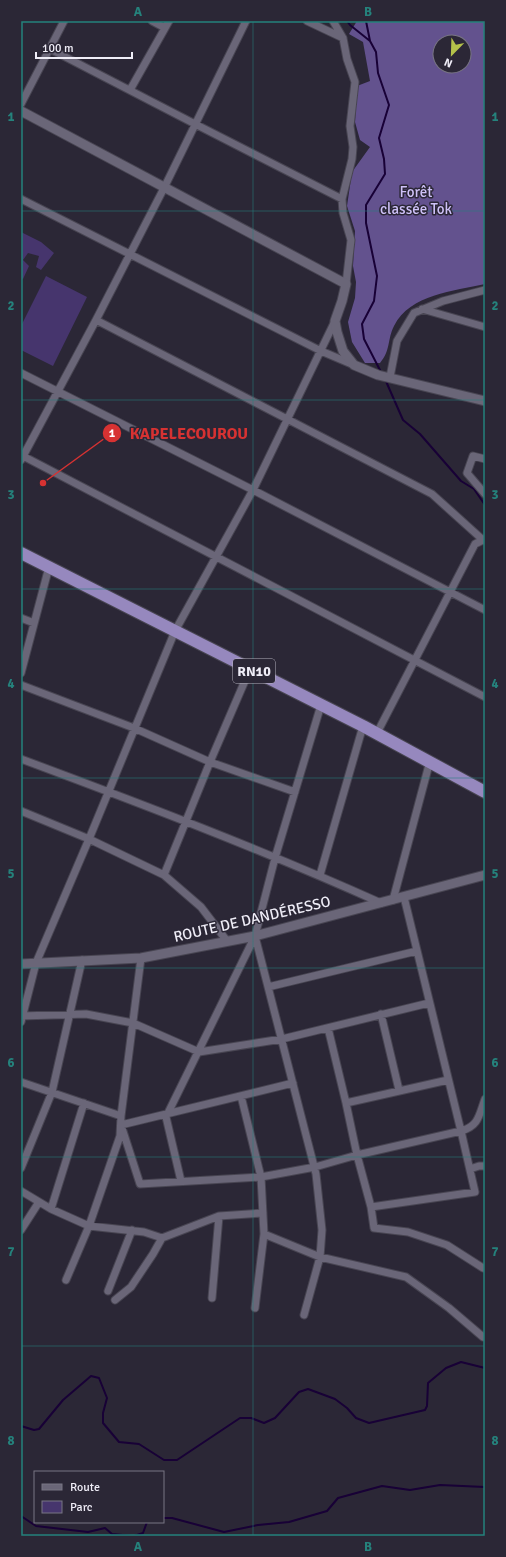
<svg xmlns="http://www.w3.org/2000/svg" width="506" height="1557" viewBox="0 0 506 1557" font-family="Signika,sans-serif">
<rect width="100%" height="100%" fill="#2b2736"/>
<!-- green -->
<path fill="#46356d" d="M21,232L41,242L54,253L41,270L36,267L39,256L28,253L23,260L29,266L23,279L21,278Z
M46,276L87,297L53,366L21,350V326Z"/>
<!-- forest -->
<path fill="#63528e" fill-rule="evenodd" d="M357,21H485V284C454,291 410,294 394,326C387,340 391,350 380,363H365L352,342L348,322L355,298L356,282L353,266L355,231L347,206L352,172L370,147L360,140L355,122L357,86L370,81L363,42L349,34ZM440,42H464V66H440Z"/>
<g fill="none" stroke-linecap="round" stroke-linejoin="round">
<!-- stream -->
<path stroke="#180136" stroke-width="2" d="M347,21L350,25L370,41
M366,21L370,41L376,52L378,73L389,105L379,138L384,159L385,174L366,205V223L377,276L374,301L362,324L364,339L382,374
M385,379L403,420L420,434L461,481L474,489L485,505
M21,1426L34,1430L39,1429L63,1400L91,1376L99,1378L107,1398L103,1413V1423L119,1442L139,1444L164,1460H177L240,1418H251L264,1423L275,1418L299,1392L308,1389L335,1399L347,1408L356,1418L369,1423L425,1410L427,1406L428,1383L446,1368L461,1362L485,1368
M21,1516L36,1526L88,1532L105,1528L112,1534L133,1536
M163,1518H172L224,1532L258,1525L289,1522L327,1511L338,1498L382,1486L410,1490L440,1485L485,1487
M134,1536L143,1533L147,1522"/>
<!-- minor casing -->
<g stroke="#484552" stroke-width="9">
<path id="minor" d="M152,21L165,28
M307,21L343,38
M333,21L343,38L347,59L355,82L350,126L353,147L352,159L342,199L343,213L351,240L346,284
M50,49L195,124L342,199
M130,90L169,21
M21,104L64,21
M21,199L321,351L354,365
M422,309L485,327
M96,320L432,494L483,540
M21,373L253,490L485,610
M390,377L397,341L414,313L443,301L485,290
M21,455L485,697
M485,459L473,456L467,473L485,494
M21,460L96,320L164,188L246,21
M21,618L34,623
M21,673L49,567
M21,685L134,728L210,762L295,792
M377,733L475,544L485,539
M21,759C142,804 263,850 381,903
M21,811L89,839L164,875L201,907L227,941
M164,875L210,762L250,669
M320,875L363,726
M393,900L430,761
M255,936L275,858L321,705
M268,987L417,951
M381,1014L399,1090
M21,1016L86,1014L133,1023L199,1052L282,1039L429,1003
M21,1022L36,963L89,839L175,631L253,490L335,321
M328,1028L346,1103L448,1080
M21,1082L121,1116
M293,1083L121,1125L140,1184L261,1177L315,1167L357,1155L461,1131L404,897
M241,1096L261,1177L264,1234L255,1308
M346,1103L357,1155L371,1207L475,1192L461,1131C479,1126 479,1115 485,1099
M21,1168L52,1092L82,960
M470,1169L479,1166H485
M181,1181L166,1117L255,936L316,1174L322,1230L320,1257L304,1315
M21,1191L51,1209L89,1226L144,1232L162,1238L219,1216L263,1213
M371,1207L374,1228L408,1232L447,1245L483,1268
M51,1209L84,1103
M21,1230L39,1202
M264,1234L320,1257L406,1277L449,1308L483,1337
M66,1280L89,1226L120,1136L121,1116L141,958
M108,1291L132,1230
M212,1298L219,1216
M115,1300L131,1287L153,1254L162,1238"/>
</g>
<!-- tertiary casing -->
<g stroke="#484552" stroke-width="11">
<path id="tertiary" d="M21,111L346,284L342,301L335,321L337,332L343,351L354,365L378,375L485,401
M21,964L141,958L255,936L485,875"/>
</g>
<!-- trunk casing -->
<g stroke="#484552" stroke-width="14">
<path id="trunk" d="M21,553L363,726L485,792"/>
</g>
<!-- minor -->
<use href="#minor" stroke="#6a6678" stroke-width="7"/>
<!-- tertiary -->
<use href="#tertiary" stroke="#6a6678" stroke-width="9"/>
<!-- trunk -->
<use href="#trunk" stroke="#9688be" stroke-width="12"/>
</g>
<!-- grid -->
<path fill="none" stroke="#25827c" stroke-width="1" stroke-opacity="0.55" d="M253,21V1536M21,211H485M21,400H485M21,589H485M21,778H485M21,968H485M21,1157H485M21,1346H485"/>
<g text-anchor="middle" stroke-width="3" stroke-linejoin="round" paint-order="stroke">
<!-- shield labels -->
<rect fill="#2b2736" stroke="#b4b2bd" stroke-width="1" x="233" y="659" width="42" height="24" rx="3"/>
<g font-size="14" font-weight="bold" fill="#efedf7">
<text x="254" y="676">RN10</text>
</g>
<!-- park labels -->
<g font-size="15" fill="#cec1f7" stroke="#2b2736">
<text x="416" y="197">Forêt<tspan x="416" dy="17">classée Tok</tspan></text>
</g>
<!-- street labels -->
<g font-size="15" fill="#efedf7" stroke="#2b2736">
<text transform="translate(252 919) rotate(-13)" y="5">ROUTE DE DANDÉRESSO</text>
</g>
</g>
<!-- callouts -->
<path fill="none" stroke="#d73232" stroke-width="1.5" d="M43 483L112 433"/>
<g fill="#d73232" stroke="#2b2736" stroke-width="1.5">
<circle cx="43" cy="483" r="4"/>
<circle cx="112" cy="433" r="10"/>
</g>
<g font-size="12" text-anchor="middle" font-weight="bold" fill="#fff">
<text x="112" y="437">1</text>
</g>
<g font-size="16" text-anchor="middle" font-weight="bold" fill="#d73232" stroke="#2b2736" stroke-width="3" stroke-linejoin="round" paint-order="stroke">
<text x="189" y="439">KAPELECOUROU</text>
</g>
<!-- border -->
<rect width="506" height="1557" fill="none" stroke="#2b2736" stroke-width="44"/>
<!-- legend -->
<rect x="34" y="1471" width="130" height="52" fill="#2b2736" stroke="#797683"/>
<rect x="42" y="1484" width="20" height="6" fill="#6a6678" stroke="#797683"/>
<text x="70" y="1491" font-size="12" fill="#efedf7">Route</text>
<rect x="42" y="1501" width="20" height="12" fill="#46356d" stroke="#797683"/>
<text x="70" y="1511" font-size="12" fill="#efedf7">Parc</text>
<!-- north arrow -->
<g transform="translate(452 54) rotate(203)"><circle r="19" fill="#2b2736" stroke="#797683"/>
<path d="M0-3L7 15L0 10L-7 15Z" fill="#b4c24a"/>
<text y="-6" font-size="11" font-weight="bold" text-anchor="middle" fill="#efedf7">N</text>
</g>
<!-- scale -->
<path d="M36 52v6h96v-6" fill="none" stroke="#efedf7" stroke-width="2"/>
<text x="42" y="52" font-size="12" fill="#efedf7" stroke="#2b2736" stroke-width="3" paint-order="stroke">100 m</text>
<rect x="22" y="22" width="462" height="1513" fill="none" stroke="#25827c" stroke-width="1.5"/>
<g font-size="13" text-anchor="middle" font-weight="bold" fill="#25827c">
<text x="138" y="16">A</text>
<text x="368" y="16">B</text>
<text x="11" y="121">1</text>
<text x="495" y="121">1</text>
<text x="11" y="310">2</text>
<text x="495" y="310">2</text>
<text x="11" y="499">3</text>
<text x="495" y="499">3</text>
<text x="11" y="688">4</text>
<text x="495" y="688">4</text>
<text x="11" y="878">5</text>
<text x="495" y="878">5</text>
<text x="11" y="1067">6</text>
<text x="495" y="1067">6</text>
<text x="11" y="1256">7</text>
<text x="495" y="1256">7</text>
<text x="11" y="1445">8</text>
<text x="495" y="1445">8</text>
<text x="138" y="1551">A</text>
<text x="368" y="1551">B</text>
</g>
</svg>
